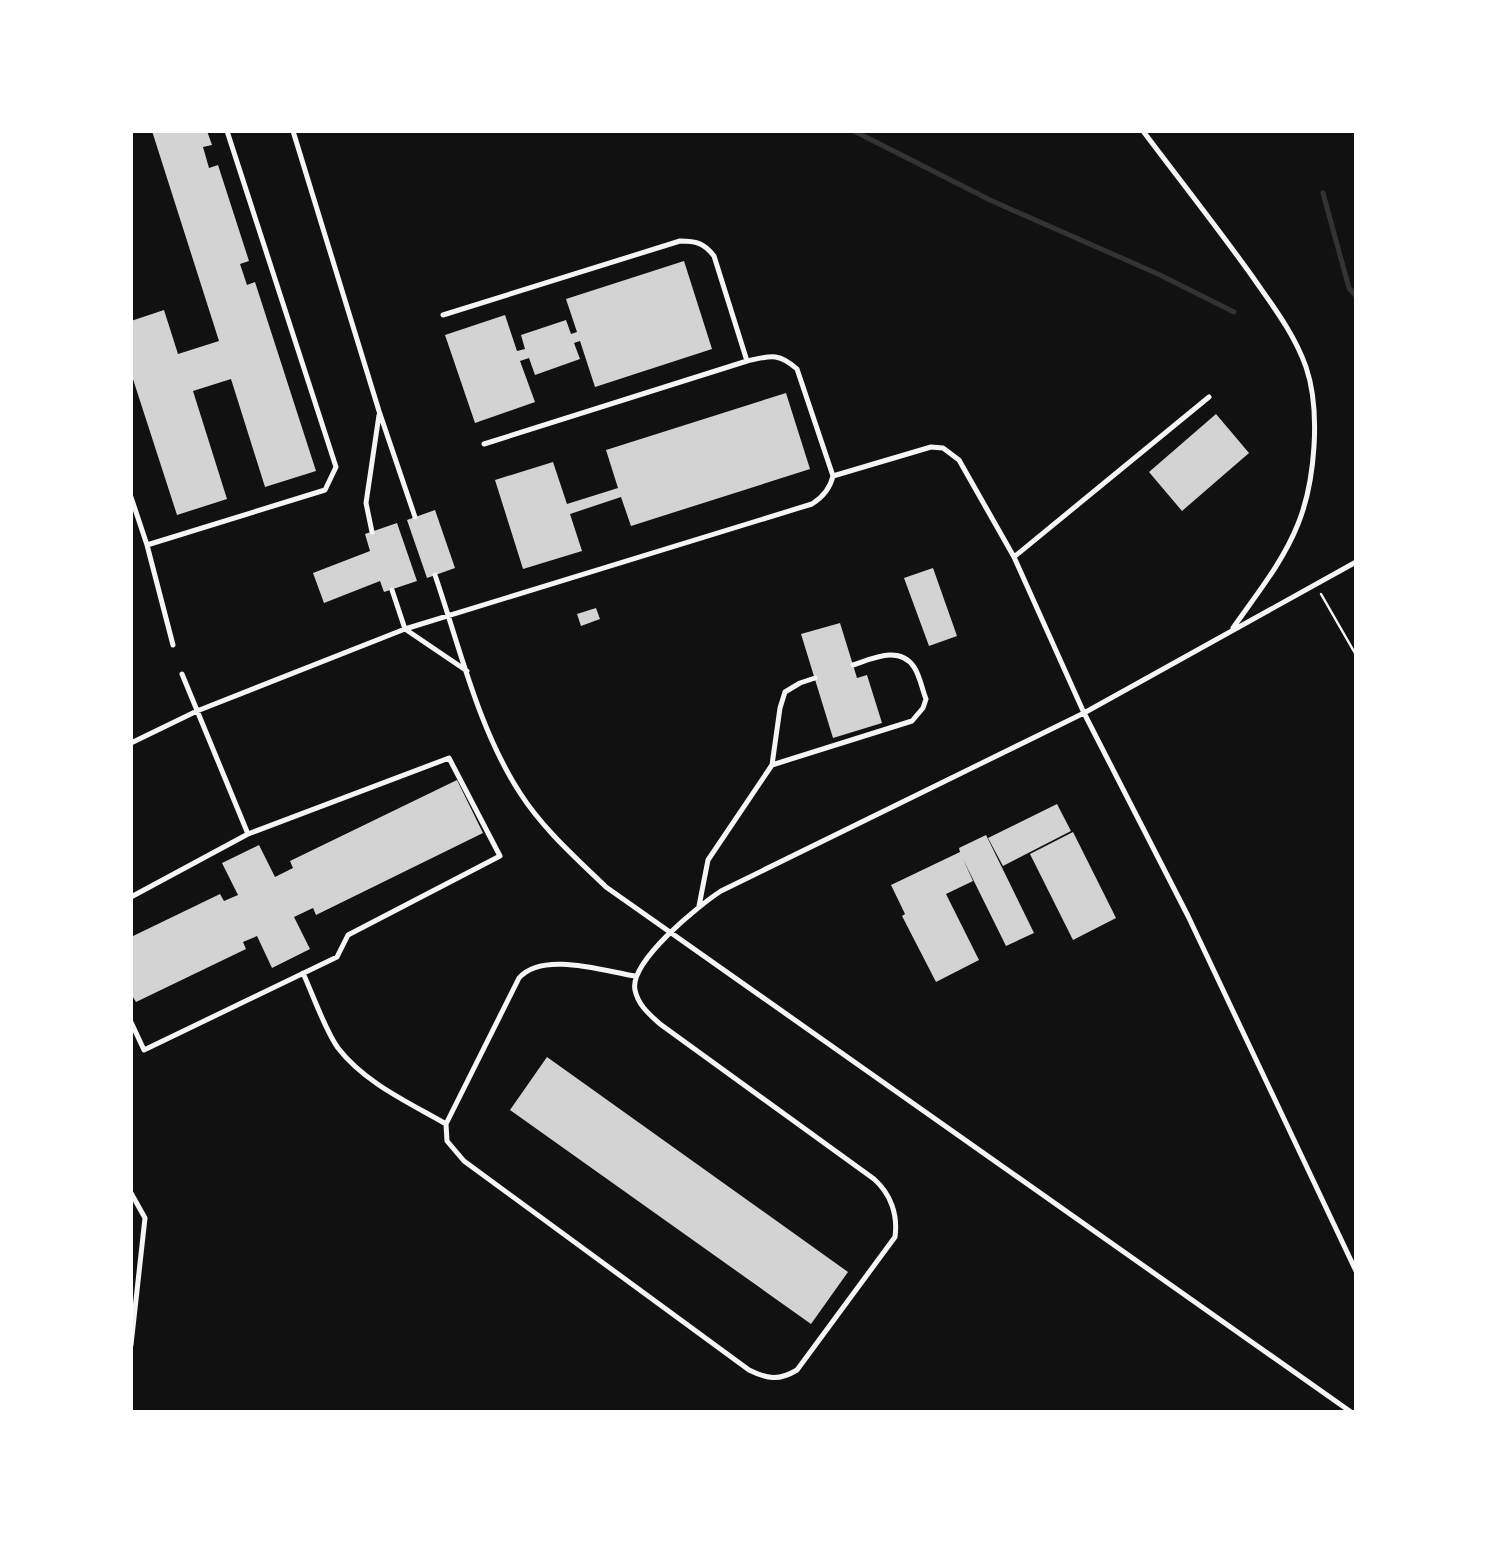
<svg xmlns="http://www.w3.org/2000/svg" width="1487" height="1543" viewBox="0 0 1487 1543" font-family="Lato,sans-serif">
<rect width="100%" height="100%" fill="#111"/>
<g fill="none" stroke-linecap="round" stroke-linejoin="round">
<!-- stream -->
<path stroke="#333" stroke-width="5" d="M854,131L992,201L1158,274L1234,312
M1323,193L1349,288L1356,296"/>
</g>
<!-- building -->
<path fill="#d3d3d3" d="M152,131H207L212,145L203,147L209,168L218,165L249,261L240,264L247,285L255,282L316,471L265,487L231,379L193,391L227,499L177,515L131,373V321L164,310L178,354L219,341Z
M684,261L712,349L595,387L580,341L574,343L580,359L535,375L529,358L520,361L535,402L475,423L445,335L505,315L517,351L525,349L521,335L566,320L571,334L577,332L566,299Z
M786,393L810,469L631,526L621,497L570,514L582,551L523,569L495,480L553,462L567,504L618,488L606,450Z
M1216,414L1249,453L1182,511L1149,472Z
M435,510L455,568L427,578L407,520Z
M397,523L417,581L384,592L380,581L324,603L313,573L370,551L365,534Z
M933,568L957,636L929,646L904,578Z
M596,608L600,619L581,626L577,614Z
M840,623L857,678L867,675L882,723L833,738L801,634Z
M457,780L483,833L316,915L313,908L294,917L310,949L272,968L257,936L243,942L246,949L136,1002L131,994V937L220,894L224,901L238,895L222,863L259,845L275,877L293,868L290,861Z
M1057,804L1071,831L1003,866L988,838Z
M1073,832L1116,918L1073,940L1030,854Z
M986,835L1034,933L1006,946L963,859L973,881L946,894L979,960L936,982L902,916L905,914L891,885L960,852L959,848Z
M547,1057L848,1272L811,1324L510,1110Z"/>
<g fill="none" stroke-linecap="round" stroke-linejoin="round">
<!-- path -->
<path stroke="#f5f5f5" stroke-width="2.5" d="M1321,594L1356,655"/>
<!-- service -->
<path stroke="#f5f5f5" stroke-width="5" d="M293,131L379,411L415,517
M1143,131C1179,179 1217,227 1252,276C1272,305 1294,333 1306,367C1321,411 1315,482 1298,524C1283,562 1256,595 1233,628
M443,315L680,241C696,241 704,243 714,256L747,361
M833,476L931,447L943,448L959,460L1014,557L1084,713L1188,916L1356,1271
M131,497L147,545L173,645
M372,532L366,503L379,415
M147,545L325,490L336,467L227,131
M1014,557L1209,397
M435,575C460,648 478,728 520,793C543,829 576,858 606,887L1351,1412
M392,590L405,629L467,671
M182,674L248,834
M131,743L197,711L405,629L812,504C823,497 830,489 833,476L797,369C778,352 770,356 747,361L484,444
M772,765L912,721L923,708L926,699C922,689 920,676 914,667C899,645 872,659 853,665
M131,897L248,834L449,758L500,856L348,935L337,957L144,1050L131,1022
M699,906L708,860L772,765L780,708L785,692L800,683L815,678
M303,973C313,995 325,1030 338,1048C365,1083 408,1102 446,1124
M635,976C604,971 542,951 519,978L446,1124L447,1141L464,1161L749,1370C767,1379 779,1381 797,1370L895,1237C898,1215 891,1194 874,1179L660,1024C649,1014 638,1005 635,990C629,962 698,906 721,891L1084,713L1356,562
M131,1193L145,1218L131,1345"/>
</g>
<!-- border -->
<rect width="1487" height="1543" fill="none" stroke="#ffffff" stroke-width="266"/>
</svg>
